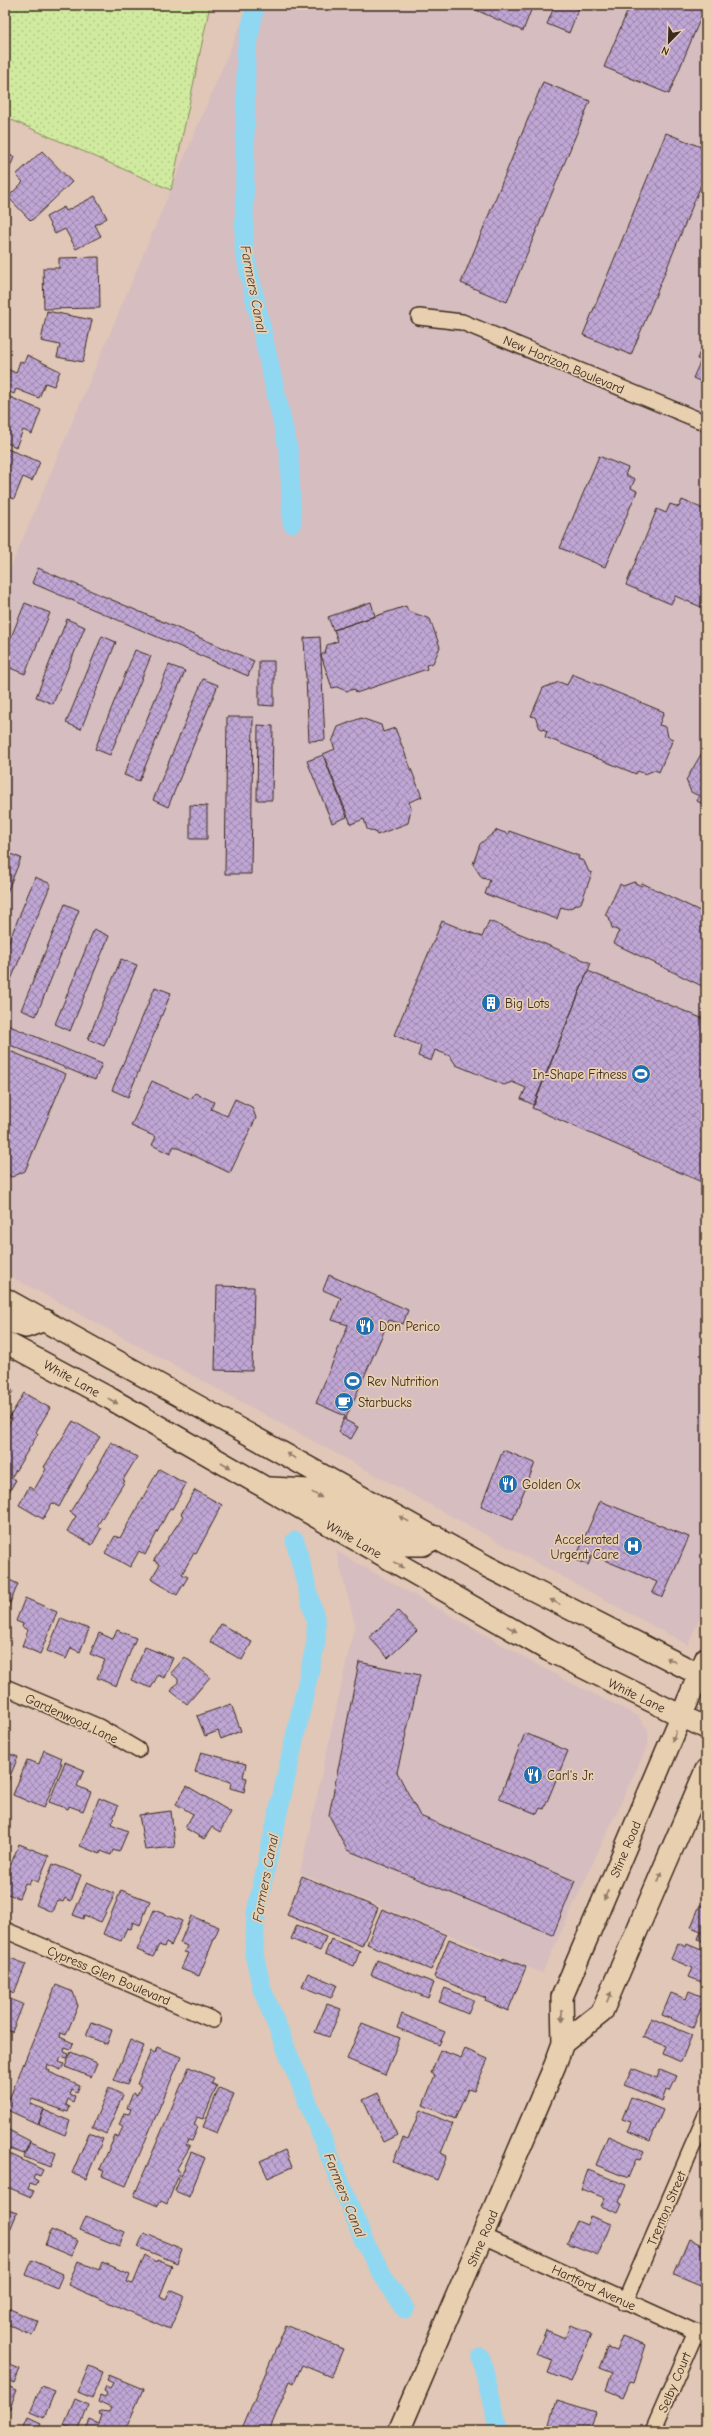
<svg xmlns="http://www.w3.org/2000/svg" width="711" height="2436" viewBox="0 0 711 2436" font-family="'Comic Neue',sans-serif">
<defs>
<pattern id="grass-dots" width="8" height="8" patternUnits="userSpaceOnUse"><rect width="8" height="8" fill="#d0ea9f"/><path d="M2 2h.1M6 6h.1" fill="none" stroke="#b4c988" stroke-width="1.8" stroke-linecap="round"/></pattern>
<pattern id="building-cross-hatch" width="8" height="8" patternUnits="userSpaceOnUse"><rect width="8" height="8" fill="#bfa6d4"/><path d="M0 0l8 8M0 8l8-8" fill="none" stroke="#9c87ab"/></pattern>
</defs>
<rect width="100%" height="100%" fill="#e0c7b7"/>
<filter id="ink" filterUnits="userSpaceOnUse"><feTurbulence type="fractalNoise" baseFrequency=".025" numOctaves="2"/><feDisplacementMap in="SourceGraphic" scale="8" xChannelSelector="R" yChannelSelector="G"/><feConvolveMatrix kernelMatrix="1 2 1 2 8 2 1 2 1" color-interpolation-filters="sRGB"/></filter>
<g filter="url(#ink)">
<!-- built -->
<path fill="#d6bdc0" d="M249,5H706V1602L688,1645L5,1273V581Z
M336,1551L563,1679L638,1716L648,1730V1744L542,1973L300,1873L355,1624Z"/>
<!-- grass -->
<path fill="url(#grass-dots)" stroke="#868a5e" d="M5,5H210L171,190L5,117Z"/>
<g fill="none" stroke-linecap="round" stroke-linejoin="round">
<!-- canal -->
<path stroke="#90d8f2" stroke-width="19" d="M255,5L246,53L244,250L289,452L292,523
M295,1541L316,1622V1642L256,1912L254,1954L262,1989L364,2241L387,2283L405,2309
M481,2358L499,2431"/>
</g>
<!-- building -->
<path fill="url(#building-cross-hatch)" stroke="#3b2a1e" d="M465,5H533L523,31Z
M555,5H580L569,33L547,24Z
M630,5H706L669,94L604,67Z
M543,82L590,101L507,302L461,283Z
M666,133L706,149V173L631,355L583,335Z
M42,151L72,182L31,221L8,197L23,182L16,175Z
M5,153L14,157L5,180Z
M95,196L107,218L95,225L101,236L76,249L65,229L55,234L46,217L64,207L66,211Z
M99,257L100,308L44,309L43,268H59V258Z
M47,311L92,320L83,362L57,357L60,345L41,341Z
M706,337V384L693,378L701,360L697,359Z
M27,355L60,371L54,386L45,383L39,398L16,389L14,394L5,390V368L16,373L20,361L24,363Z
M5,395L41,410L32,434L23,430L16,447L5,442Z
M5,448L40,462L32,481L23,477L14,499L5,495Z
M599,456L628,468L625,475L635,479L631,488L637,491L605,567L560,548Z
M682,500L706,510V609L675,596L671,604L626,585L657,509L666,513L670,504L679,507Z
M38,568L254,661L248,676L32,583Z
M371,602L375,616L333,630L328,617Z
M25,603L50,613L25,674L5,666V652Z
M406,606L408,611L430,619L440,647L433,663L426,665L427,669L356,693L355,689L346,691L337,687L332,688L321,655L325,653L327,645L338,641L334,630Z
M67,619L85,627L53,704L36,697Z
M102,636L116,642L81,729L66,723Z
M320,637L325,740L309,741L304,638Z
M135,650L151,656L110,755L95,749Z
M259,661H274V706L259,705Z
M169,665L185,671L139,781L124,775Z
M572,674L664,712L659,725L666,727L668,737L673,739L659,772L655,770L645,774L638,771L636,774L545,737L547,731L540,728L535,717L531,716L543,688L559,682L567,685Z
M203,679L218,685L168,807L153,800Z
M227,717H253L251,874H225Z
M361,718L381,725L383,732L395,728L422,797L409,802L411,808L408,823L377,835L375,832L367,829L364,819L351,824L323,754L335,749L332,742L338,727Z
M258,725L273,726L272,800H257Z
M706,750V806L697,801L699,796L691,792L686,780L703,751Z
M323,755L347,817L332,823L307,761Z
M190,805L207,806V839H190Z
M497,830L508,834L509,831L579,856L578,859L584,861L589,872L592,873L581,903L568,909L561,907L557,919L485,894L490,880L482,878L473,864L480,844Z
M5,852L21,858L5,897Z
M35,877L51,884L5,994V951Z
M634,882L641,886L642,883L706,914L704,987L613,943L619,931L612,928L609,917L605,915L620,884L623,886Z
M65,904L79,910L36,1016L21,1010Z
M442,921L482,937L489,921L591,963L534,1105L521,1099L526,1088L512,1082L504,1085L456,1065L450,1056L435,1050L431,1061L418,1056L421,1046L394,1035Z
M94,929L109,936L70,1031L55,1024Z
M121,959L137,965L104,1046L88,1039Z
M588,971L706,1020V1178L704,1183L532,1108Z
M155,987L171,993L128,1097L112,1090Z
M5,1024L102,1064L95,1080L5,1043Z
M5,1049L66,1074L25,1171L12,1177L5,1174Z
M152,1081L191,1099L195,1093L214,1102L211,1109L227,1116L235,1099L252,1107L256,1118L230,1173L174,1146L170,1154L152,1145L156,1137L131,1126Z
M706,1178V1190L702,1188Z
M329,1275L408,1310L403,1324L389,1320L345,1420L358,1427L351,1439L338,1432L345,1416L316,1403L348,1325L332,1320L341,1298L323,1290Z
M217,1286L254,1287L252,1371L215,1370Z
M5,1387L13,1391L5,1404Z
M24,1393L50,1408L36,1432L38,1434L11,1478L16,1480L6,1497L5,1430L12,1419L9,1418Z
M73,1421L100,1437L84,1461L59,1507L52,1503L43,1519L19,1505L29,1487L34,1490L46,1469L44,1467Z
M111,1442L137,1457L123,1480L125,1481L97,1526L101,1529L92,1545L67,1531L76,1516L70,1512L98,1468L97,1467Z
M503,1450L535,1463L513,1519L481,1506Z
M159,1469L186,1484L172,1509L170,1508L145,1555L139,1551L130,1567L105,1553L115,1536L120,1538Z
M195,1490L222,1505L196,1554L194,1553L182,1574L188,1577L177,1595L151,1579L160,1564L154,1560L183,1516L181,1514Z
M600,1501L689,1537L663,1597L652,1592L657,1582L592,1555L588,1565L575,1560Z
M5,1578L18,1584L5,1615Z
M25,1598L57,1612L40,1654L22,1646L28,1630L22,1627L23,1624L16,1621Z
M398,1611L417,1631L388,1658L369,1637Z
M61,1618L89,1629L80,1652L71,1648L66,1659L47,1651Z
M221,1624L252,1642L242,1660L210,1642Z
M117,1630L136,1638L116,1686L97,1678L105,1660L90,1654L99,1633L113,1639Z
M145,1647L173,1658L164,1678L158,1675L151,1688L131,1680Z
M185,1657L210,1677L187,1704L171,1691L178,1682V1679L171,1673Z
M359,1662L420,1675L397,1772L420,1816L575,1881L553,1935L347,1850L329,1815Z
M231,1704L241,1731L221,1739L218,1731L205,1736L197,1716Z
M5,1732L10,1734L5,1745Z
M525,1733L568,1751L544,1809L540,1808L537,1814L499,1799Z
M44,1750L62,1758L60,1762L62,1763L44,1808L13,1795L27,1760L39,1764Z
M5,1752L18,1757L8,1781L5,1780Z
M201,1752L246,1764L243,1777L247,1778L244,1792L230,1788L231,1782L195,1772Z
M65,1762L84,1770L77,1786L91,1792L83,1811L69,1806L68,1809L49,1802Z
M187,1786L231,1812L220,1832L212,1827L204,1839L185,1828L193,1814L176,1804Z
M99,1798L118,1806L111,1824L128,1831L119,1852L113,1850L111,1855L101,1851L100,1854L80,1846Z
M171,1811L175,1847L145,1850L139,1815Z
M19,1844L49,1856L38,1882L31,1879L29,1885L25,1883L19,1898L5,1893V1879Z
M53,1864L81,1875L71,1901L65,1898L63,1902L57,1900L52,1912L36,1905Z
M302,1876L378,1908L362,1946L287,1915Z
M87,1882L115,1894L101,1922L84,1915L83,1919L73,1915Z
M121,1890L150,1901L140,1925L133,1922L131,1929L127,1928L121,1941L103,1934Z
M700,1905L706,1908V1943L698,1939L701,1931L691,1927Z
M382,1909L446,1935L431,1970L367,1944Z
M154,1910L182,1921L171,1946L166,1943L164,1947L159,1945L153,1957L137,1950Z
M191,1916L219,1927L199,1976L181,1969L188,1953L184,1952L187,1946L180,1943Z
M297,1925L326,1937L320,1951L291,1939Z
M331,1939L360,1951L354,1966L325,1954Z
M449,1939L502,1961L503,1958L526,1967L508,2011L485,2001L486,1998L434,1977Z
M678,1943L686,1947L687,1944L706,1952V1984L689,1977L693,1968L671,1959Z
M5,1956L26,1964L14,1993L5,1989Z
M377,1960L434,1983L428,1998L371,1975Z
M308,1973L337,1985L331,1998L302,1986Z
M56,1985L73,1992L78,2006L66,2035L61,2033L60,2037L73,2043L71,2049L65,2047L64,2052L69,2054L67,2059L61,2057L59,2062L64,2064L61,2070L47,2064L46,2069L50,2070L49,2072L80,2085L77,2092L72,2089L70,2094L75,2096L73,2102L68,2099L66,2105L70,2107L68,2112L32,2099L30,2104L44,2109L38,2124L5,2109Z
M445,1988L474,2000L468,2014L439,2002Z
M689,1991L706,1998L705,2009L701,2008L693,2028L662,2015L671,1993L686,1999Z
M5,1997L23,2004L12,2032L5,2029Z
M327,2004L341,2009L329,2037L315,2032Z
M402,2014L445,2032L439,2045L397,2028Z
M651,2018L692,2035L681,2062L663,2054L666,2046L643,2037Z
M92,2022L112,2030L107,2044L86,2036Z
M362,2023L400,2038L385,2075L347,2059Z
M130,2040L144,2046L127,2085L114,2080Z
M157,2047L181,2057L126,2186L102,2176L104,2171L100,2169L115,2136L118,2137L123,2127L119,2125L124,2113L129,2114L131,2109L127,2108L133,2093L137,2095L141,2086L137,2084L151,2051L155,2053Z
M465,2049L488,2059L474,2091L468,2089L455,2119L423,2105L435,2075L431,2073L440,2050L461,2058Z
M71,2052L97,2063L91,2077L65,2067Z
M189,2067L214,2078L211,2083L217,2086L203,2119L197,2117L194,2125L198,2127L192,2141L188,2140L186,2145L190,2147L176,2170L180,2172L167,2204L161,2201L158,2206L134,2196Z
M632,2068L657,2078L660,2069L677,2076L670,2091L666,2090L662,2101L624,2085Z
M109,2088L123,2095L106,2134L92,2127Z
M219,2088L234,2094L217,2133L203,2127Z
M378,2093L397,2135L383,2142L363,2100Z
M631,2097L663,2110L650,2141L628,2131L631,2122L622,2119Z
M44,2110L70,2121L65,2135L39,2124Z
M420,2110L453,2124L441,2153L447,2156L437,2180L393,2162L403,2138L408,2140Z
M5,2128L30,2141L24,2154L10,2149L8,2153L43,2170L40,2176L35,2174L33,2178L38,2181L36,2186L30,2184L28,2189L34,2191L31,2197L5,2186Z
M89,2133L103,2139L86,2179L72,2173Z
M608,2136L644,2151L640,2160L636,2159L628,2178L596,2165Z
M30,2142L56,2153L51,2167L24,2157Z
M285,2150L292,2167L268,2178L260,2161Z
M191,2152L205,2158L189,2197L175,2191Z
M588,2170L626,2185L619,2202L622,2204L618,2213L601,2206L605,2198L581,2189Z
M5,2209L17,2213L5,2242Z
M86,2216L125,2232L119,2246L80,2230Z
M590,2216L611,2224L598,2255L567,2243L577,2221L587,2225Z
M51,2230L78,2241L71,2256L45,2245Z
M144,2233L182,2249L177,2263L138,2247Z
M689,2239L706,2247L705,2287L674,2274Z
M145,2255L156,2262L157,2260L172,2266L160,2296L166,2299L170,2290L184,2296L170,2329L68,2285L78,2261L99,2270L102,2262L130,2274L127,2282L133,2284Z
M32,2260L63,2274L57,2288L26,2275Z
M5,2307L38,2321L32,2335L5,2323Z
M286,2325L343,2349L331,2377L302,2365L294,2383L290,2381L269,2431H256L243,2426Z
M570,2325L591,2334L571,2382L548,2373L553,2360L536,2354L546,2330L565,2338Z
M622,2336L646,2345L634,2382L630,2381L623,2397L606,2390L612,2373L599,2368L607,2348L616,2351Z
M5,2363L20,2369L14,2383L5,2379Z
M89,2366L103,2372L92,2398L78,2392Z
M109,2375L143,2389L125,2431H85L90,2420L99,2424L102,2415L99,2414L100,2411L109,2412L111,2408L98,2402L100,2396L105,2398L107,2393L104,2391L106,2386L110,2388L113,2383L107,2380Z
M5,2385L17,2390L9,2410L5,2408Z
M41,2386L55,2391L44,2418L30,2412Z
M75,2399L89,2405L78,2431L64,2425Z
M557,2400L596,2412L590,2431H548Z
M28,2418L41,2424L38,2431H22Z"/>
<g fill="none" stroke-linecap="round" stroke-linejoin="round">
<!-- minor casing -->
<g stroke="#3b2a1e" stroke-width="18">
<path id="minor" d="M419,317L462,322L706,423
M5,1687L99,1727L138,1750
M5,1930L213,2020
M483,2236L706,2337
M625,2302L706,2115
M653,2431L696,2332"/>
</g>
<!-- secondary casing -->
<g stroke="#3b2a1e" stroke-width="24">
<path id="secondary" d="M5,1299L486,1566L706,1678
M5,1320L26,1327L45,1320
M5,1342L111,1399L548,1650L706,1728
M270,1488L309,1490L406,1545H423L437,1537
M563,2043L602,2012L706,1770
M399,2431L555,2065L563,2043L562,1997L706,1658"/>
</g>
<!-- minor -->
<use href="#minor" stroke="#e8cfb0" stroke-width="15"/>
<!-- secondary -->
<use href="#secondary" stroke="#e8cfb0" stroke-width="21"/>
</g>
<!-- one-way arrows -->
<defs><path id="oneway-solid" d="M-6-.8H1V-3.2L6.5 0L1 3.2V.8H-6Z"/></defs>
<g fill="#927c67">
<use href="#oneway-solid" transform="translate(113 1401) rotate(29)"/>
<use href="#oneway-solid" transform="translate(291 1456) rotate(-151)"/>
<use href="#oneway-solid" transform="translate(226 1465) rotate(30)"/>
<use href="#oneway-solid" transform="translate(317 1495) rotate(29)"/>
<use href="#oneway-solid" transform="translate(404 1519) rotate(-151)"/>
<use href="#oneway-solid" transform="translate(399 1565) rotate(30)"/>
<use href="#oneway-solid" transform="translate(555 1602) rotate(-152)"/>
<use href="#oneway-solid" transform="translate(512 1629) rotate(30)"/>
<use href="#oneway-solid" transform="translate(671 1660) rotate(-153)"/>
<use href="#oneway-solid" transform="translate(674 1736) rotate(113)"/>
<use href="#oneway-solid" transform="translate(660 1877) rotate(-67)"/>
<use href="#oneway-solid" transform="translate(606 1895) rotate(113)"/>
<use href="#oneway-solid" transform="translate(609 1997) rotate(-67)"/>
<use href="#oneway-solid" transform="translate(562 2016) rotate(89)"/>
</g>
</g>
<!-- icons -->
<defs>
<g id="building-disc" transform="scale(1)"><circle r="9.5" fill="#1f6fb2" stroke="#e8cfb0"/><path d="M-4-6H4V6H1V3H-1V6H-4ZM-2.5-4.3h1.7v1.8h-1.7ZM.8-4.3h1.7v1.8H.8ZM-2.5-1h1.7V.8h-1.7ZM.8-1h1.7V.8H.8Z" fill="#fff"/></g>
<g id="stadium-disc" transform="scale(1)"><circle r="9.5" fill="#1f6fb2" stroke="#e8cfb0"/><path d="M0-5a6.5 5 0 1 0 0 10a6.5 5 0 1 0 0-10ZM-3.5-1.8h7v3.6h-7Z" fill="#fff"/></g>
<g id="restaurant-disc" transform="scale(1)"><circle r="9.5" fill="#1f6fb2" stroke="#e8cfb0"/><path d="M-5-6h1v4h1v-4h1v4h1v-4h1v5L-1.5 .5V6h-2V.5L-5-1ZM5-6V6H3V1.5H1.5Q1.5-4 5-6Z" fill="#fff"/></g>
<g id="cafe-disc" transform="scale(1)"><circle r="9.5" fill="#1f6fb2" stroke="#e8cfb0"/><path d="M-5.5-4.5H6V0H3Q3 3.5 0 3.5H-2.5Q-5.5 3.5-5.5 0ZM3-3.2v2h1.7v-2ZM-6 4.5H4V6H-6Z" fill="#fff"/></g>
<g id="hospital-disc" transform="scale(1)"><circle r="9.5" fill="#1f6fb2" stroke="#e8cfb0"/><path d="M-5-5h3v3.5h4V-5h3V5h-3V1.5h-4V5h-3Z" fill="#fff"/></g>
</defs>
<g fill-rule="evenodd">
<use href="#building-disc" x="491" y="1003"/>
<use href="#stadium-disc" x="641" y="1074"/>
<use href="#restaurant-disc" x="365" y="1326"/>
<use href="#stadium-disc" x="353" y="1381"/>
<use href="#cafe-disc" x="344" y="1402"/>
<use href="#restaurant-disc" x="508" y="1484"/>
<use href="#hospital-disc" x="633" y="1546"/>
<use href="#restaurant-disc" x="533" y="1775"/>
</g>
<g text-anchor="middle" stroke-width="3.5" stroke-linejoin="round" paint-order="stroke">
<!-- street labels -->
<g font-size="13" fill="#3b2a1e" stroke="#e8cfb0">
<text transform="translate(564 364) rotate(23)" y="5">New Horizon Boulevard</text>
<text transform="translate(72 1378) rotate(29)" y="5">White Lane</text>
<text transform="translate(354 1539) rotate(30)" y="5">White Lane</text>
<text transform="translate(637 1695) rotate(26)" y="5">White Lane</text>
<text transform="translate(72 1718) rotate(25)" y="5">Gardenwood Lane</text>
<text transform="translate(625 1849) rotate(-67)" y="5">Stine Road</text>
<text transform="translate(109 1975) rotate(23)" y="5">Cypress Glen Boulevard</text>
<text transform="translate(666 2208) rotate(-67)" y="5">Trenton Street</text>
<text transform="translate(482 2238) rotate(-67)" y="5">Stine Road</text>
<text transform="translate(594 2287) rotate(25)" y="5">Hartford Avenue</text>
<text transform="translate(674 2382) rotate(-67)" y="5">Selby Court</text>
</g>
<!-- poi labels -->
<g font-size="13" fill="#3b2a1e" stroke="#e8cfb0" text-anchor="start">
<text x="505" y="1008">Big Lots</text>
<text x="627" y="1079" text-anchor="end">In-Shape Fitness</text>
<text x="379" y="1331">Don Perico</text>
<text x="367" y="1386">Rev Nutrition</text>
<text x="358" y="1407">Starbucks</text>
<text x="522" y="1489">Golden Ox</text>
<text x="619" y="1544" text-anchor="end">Accelerated<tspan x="619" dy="15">Urgent Care</tspan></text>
<text x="547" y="1780">Carl's Jr.</text>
</g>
<!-- water labels -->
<g font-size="14" font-style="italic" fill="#443b33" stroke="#e8cfb0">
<text transform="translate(254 289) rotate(79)" y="5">Farmers Canal</text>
<text transform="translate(265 1878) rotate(-79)" y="5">Farmers Canal</text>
<text transform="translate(345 2195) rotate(68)" y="5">Farmers Canal</text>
</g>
</g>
<!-- margin -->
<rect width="711" height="2436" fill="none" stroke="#e8cfb0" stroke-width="20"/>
<rect x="10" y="10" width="691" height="2416" fill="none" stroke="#3b2a1e" stroke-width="1.5" filter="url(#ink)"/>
<!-- north arrow -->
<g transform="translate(669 42) rotate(203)" stroke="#e8cfb0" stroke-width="3" paint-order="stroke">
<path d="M0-3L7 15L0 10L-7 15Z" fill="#3b2a1e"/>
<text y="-6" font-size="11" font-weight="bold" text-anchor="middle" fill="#3b2a1e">N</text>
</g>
</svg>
